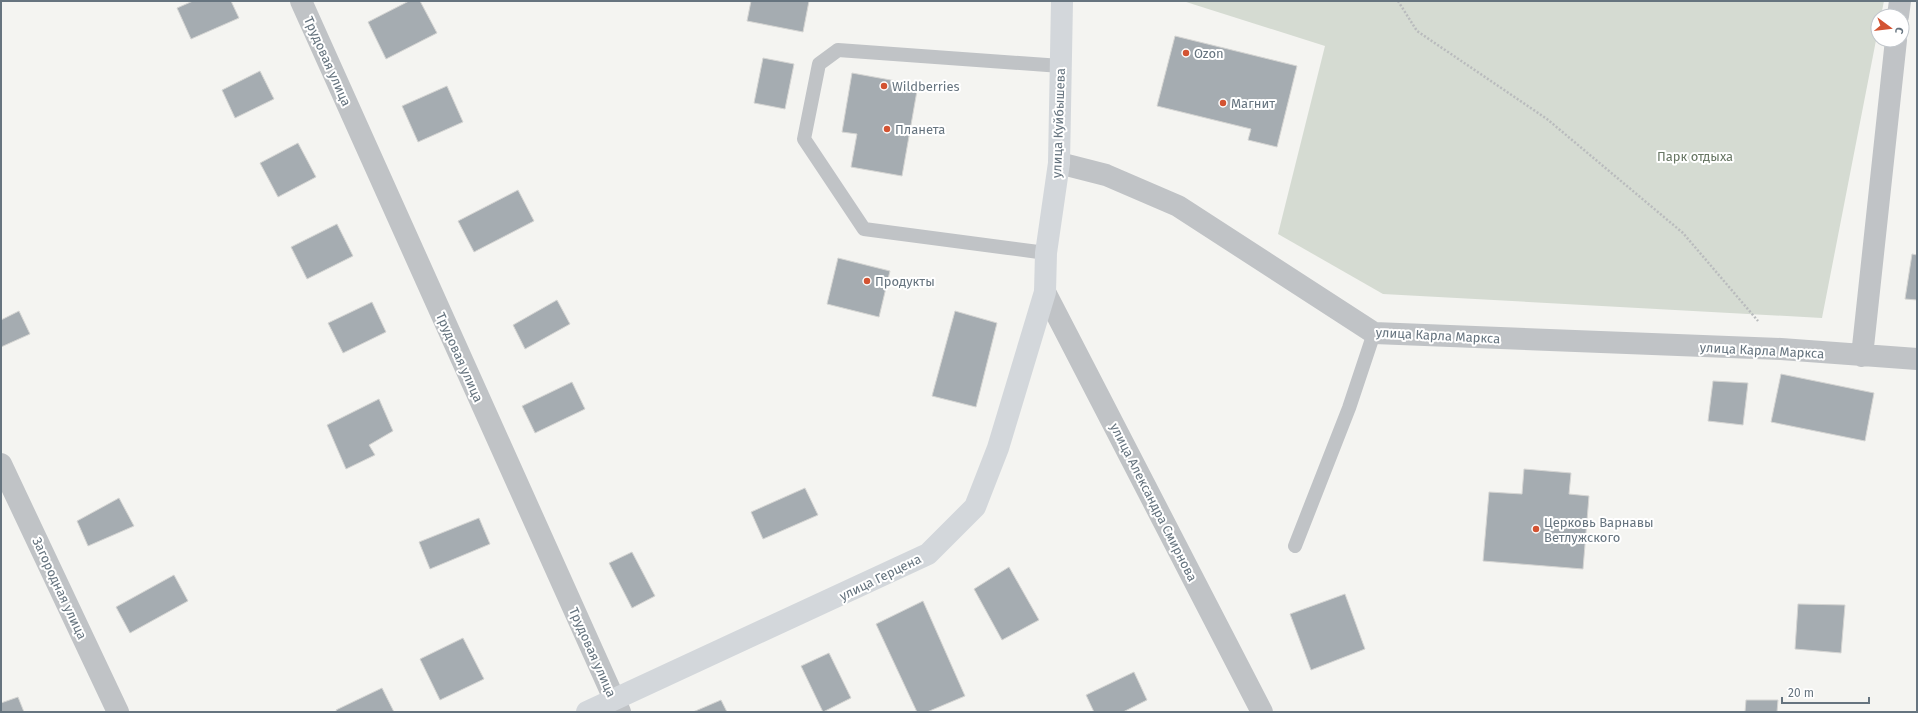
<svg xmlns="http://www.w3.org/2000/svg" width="1918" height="713" viewBox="0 0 1918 713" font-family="'Fira Sans',sans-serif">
<rect width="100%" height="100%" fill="#f4f4f1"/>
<!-- green -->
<path fill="#d5dbd2" d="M1183,1H1884L1881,16H1878V30L1822,318L1383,294L1278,234L1325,46Z"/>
<!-- building -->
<path fill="#a5acb1" stroke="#d5d5d3" d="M193,1H231L239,18L191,39L177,8Z
M409,1H420L437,33L386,59L368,22Z
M751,1H809L803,32L747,21Z
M1175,36L1297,66L1277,147L1248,140L1251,129L1157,106Z
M763,58L794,64L785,109L754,103Z
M260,71L274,99L235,118L222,90Z
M852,73L918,85L902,176L851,167L857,134L842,132Z
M447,86L463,122L418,142L402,106Z
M298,143L316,177L278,197L260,163Z
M518,190L534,221L474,252L458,221Z
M337,224L353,256L307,279L291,247Z
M1912,254L1917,255V300L1905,299Z
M838,258L890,271L879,317L827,304Z
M557,300L570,324L525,349L513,325Z
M372,302L386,332L343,353L328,323Z
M19,311L30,334L1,347V320Z
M955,311L997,323L976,407L932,396Z
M1781,374L1874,393L1865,441L1771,422Z
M1713,381L1748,383L1743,425L1708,421Z
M572,382L585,409L535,433L522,406Z
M379,399L393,431L369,445L375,455L346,469L327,425Z
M1524,469L1571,473L1569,494L1589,496L1583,569L1483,561L1489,492L1522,494Z
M805,488L818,515L763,539L751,512Z
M119,498L134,526L88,546L77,521Z
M479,518L490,544L430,569L419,542Z
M632,552L655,596L632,608L609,563Z
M1009,567L1039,620L1002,640L974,589Z
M174,575L188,601L130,633L116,607Z
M1345,594L1365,649L1311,670L1290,614Z
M923,601L965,696L927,712H917L876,624Z
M1798,604L1845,605L1841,653L1795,649Z
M463,638L484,679L440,700L420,659Z
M829,653L851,698L823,712L801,666Z
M1134,672L1147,700L1123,712H1094L1086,695Z
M382,688L394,712H337L336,710Z
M18,697L24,712H1V703Z
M721,700L727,712H693Z
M1746,700H1778L1777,712H1745Z"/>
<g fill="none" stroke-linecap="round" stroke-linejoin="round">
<!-- path -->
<path stroke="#b9bbbd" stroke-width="2.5" stroke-dasharray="2 2" stroke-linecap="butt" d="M1398,1L1417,31L1547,119L1683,233L1758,321"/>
<!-- lane -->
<path stroke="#c0c3c6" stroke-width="14" d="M1046,253L864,229L804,139L819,64L838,50L1061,66
M1295,546L1349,408L1374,333"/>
<!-- street -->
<path stroke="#c0c3c6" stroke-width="22" d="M301,1L620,712
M1898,16L1900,1
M1059,163L1106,175L1178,206L1374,333L1781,349L1917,359
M1045,292L1262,712
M1862,356L1896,40
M1,464L118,712"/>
<!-- secondary -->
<path stroke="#d3d7db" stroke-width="22" d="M587,712L928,554L975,507L998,448L1045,292L1046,253L1059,163L1062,1"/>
</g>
<!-- markers -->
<g fill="#d35332" stroke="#fff" stroke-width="1.5">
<circle cx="1186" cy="53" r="4"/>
<circle cx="884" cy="86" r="4"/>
<circle cx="1223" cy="103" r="4"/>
<circle cx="887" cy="129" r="4"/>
<circle cx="867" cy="281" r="4"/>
<circle cx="1536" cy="529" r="4"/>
</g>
<g text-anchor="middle" stroke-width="4" stroke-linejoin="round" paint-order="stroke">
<!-- poi labels -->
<g font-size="13" fill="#66747f" stroke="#fff" text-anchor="start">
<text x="1194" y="58">Ozon</text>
<text x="892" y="91">Wildberries</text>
<text x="1231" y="108">Магнит</text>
<text x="895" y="134">Планета</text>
<text x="875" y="286">Продукты</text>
<text x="1544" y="527">Церковь Варнавы<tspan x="1544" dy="15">Ветлужского</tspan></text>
</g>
<!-- street labels -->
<g font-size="13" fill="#66747f" stroke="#fff">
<text transform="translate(328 61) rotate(66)" y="5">Трудовая улица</text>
<text transform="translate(1058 123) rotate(-88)" y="5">улица Куйбышева</text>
<text transform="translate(1438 335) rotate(3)" y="5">улица Карла Маркса</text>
<text transform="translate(1762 350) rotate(3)" y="5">улица Карла Маркса</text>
<text transform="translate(460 357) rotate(66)" y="5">Трудовая улица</text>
<text transform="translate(1154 502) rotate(63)" y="5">улица Александра Смирнова</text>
<text transform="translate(880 577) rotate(-26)" y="5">улица Герцена</text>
<text transform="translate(60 588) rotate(65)" y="5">Загородная улица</text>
<text transform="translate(593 652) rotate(66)" y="5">Трудовая улица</text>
</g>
<!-- park labels -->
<g font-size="13" fill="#687764" stroke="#fff">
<text x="1695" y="161">Парк отдыха</text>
</g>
</g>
<!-- border -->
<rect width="1918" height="713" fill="none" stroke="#66747f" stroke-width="4"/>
<!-- north arrow -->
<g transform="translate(1890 28) rotate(105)"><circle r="19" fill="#ffffff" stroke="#c2c7cc"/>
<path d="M0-3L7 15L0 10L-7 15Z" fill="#d35332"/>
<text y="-6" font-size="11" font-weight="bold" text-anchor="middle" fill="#66747f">С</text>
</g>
<!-- scale -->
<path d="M1782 697v6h87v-6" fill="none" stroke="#66747f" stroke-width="2"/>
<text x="1788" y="697" font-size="12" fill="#66747f" stroke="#ffffff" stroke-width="3" paint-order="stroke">20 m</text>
</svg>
